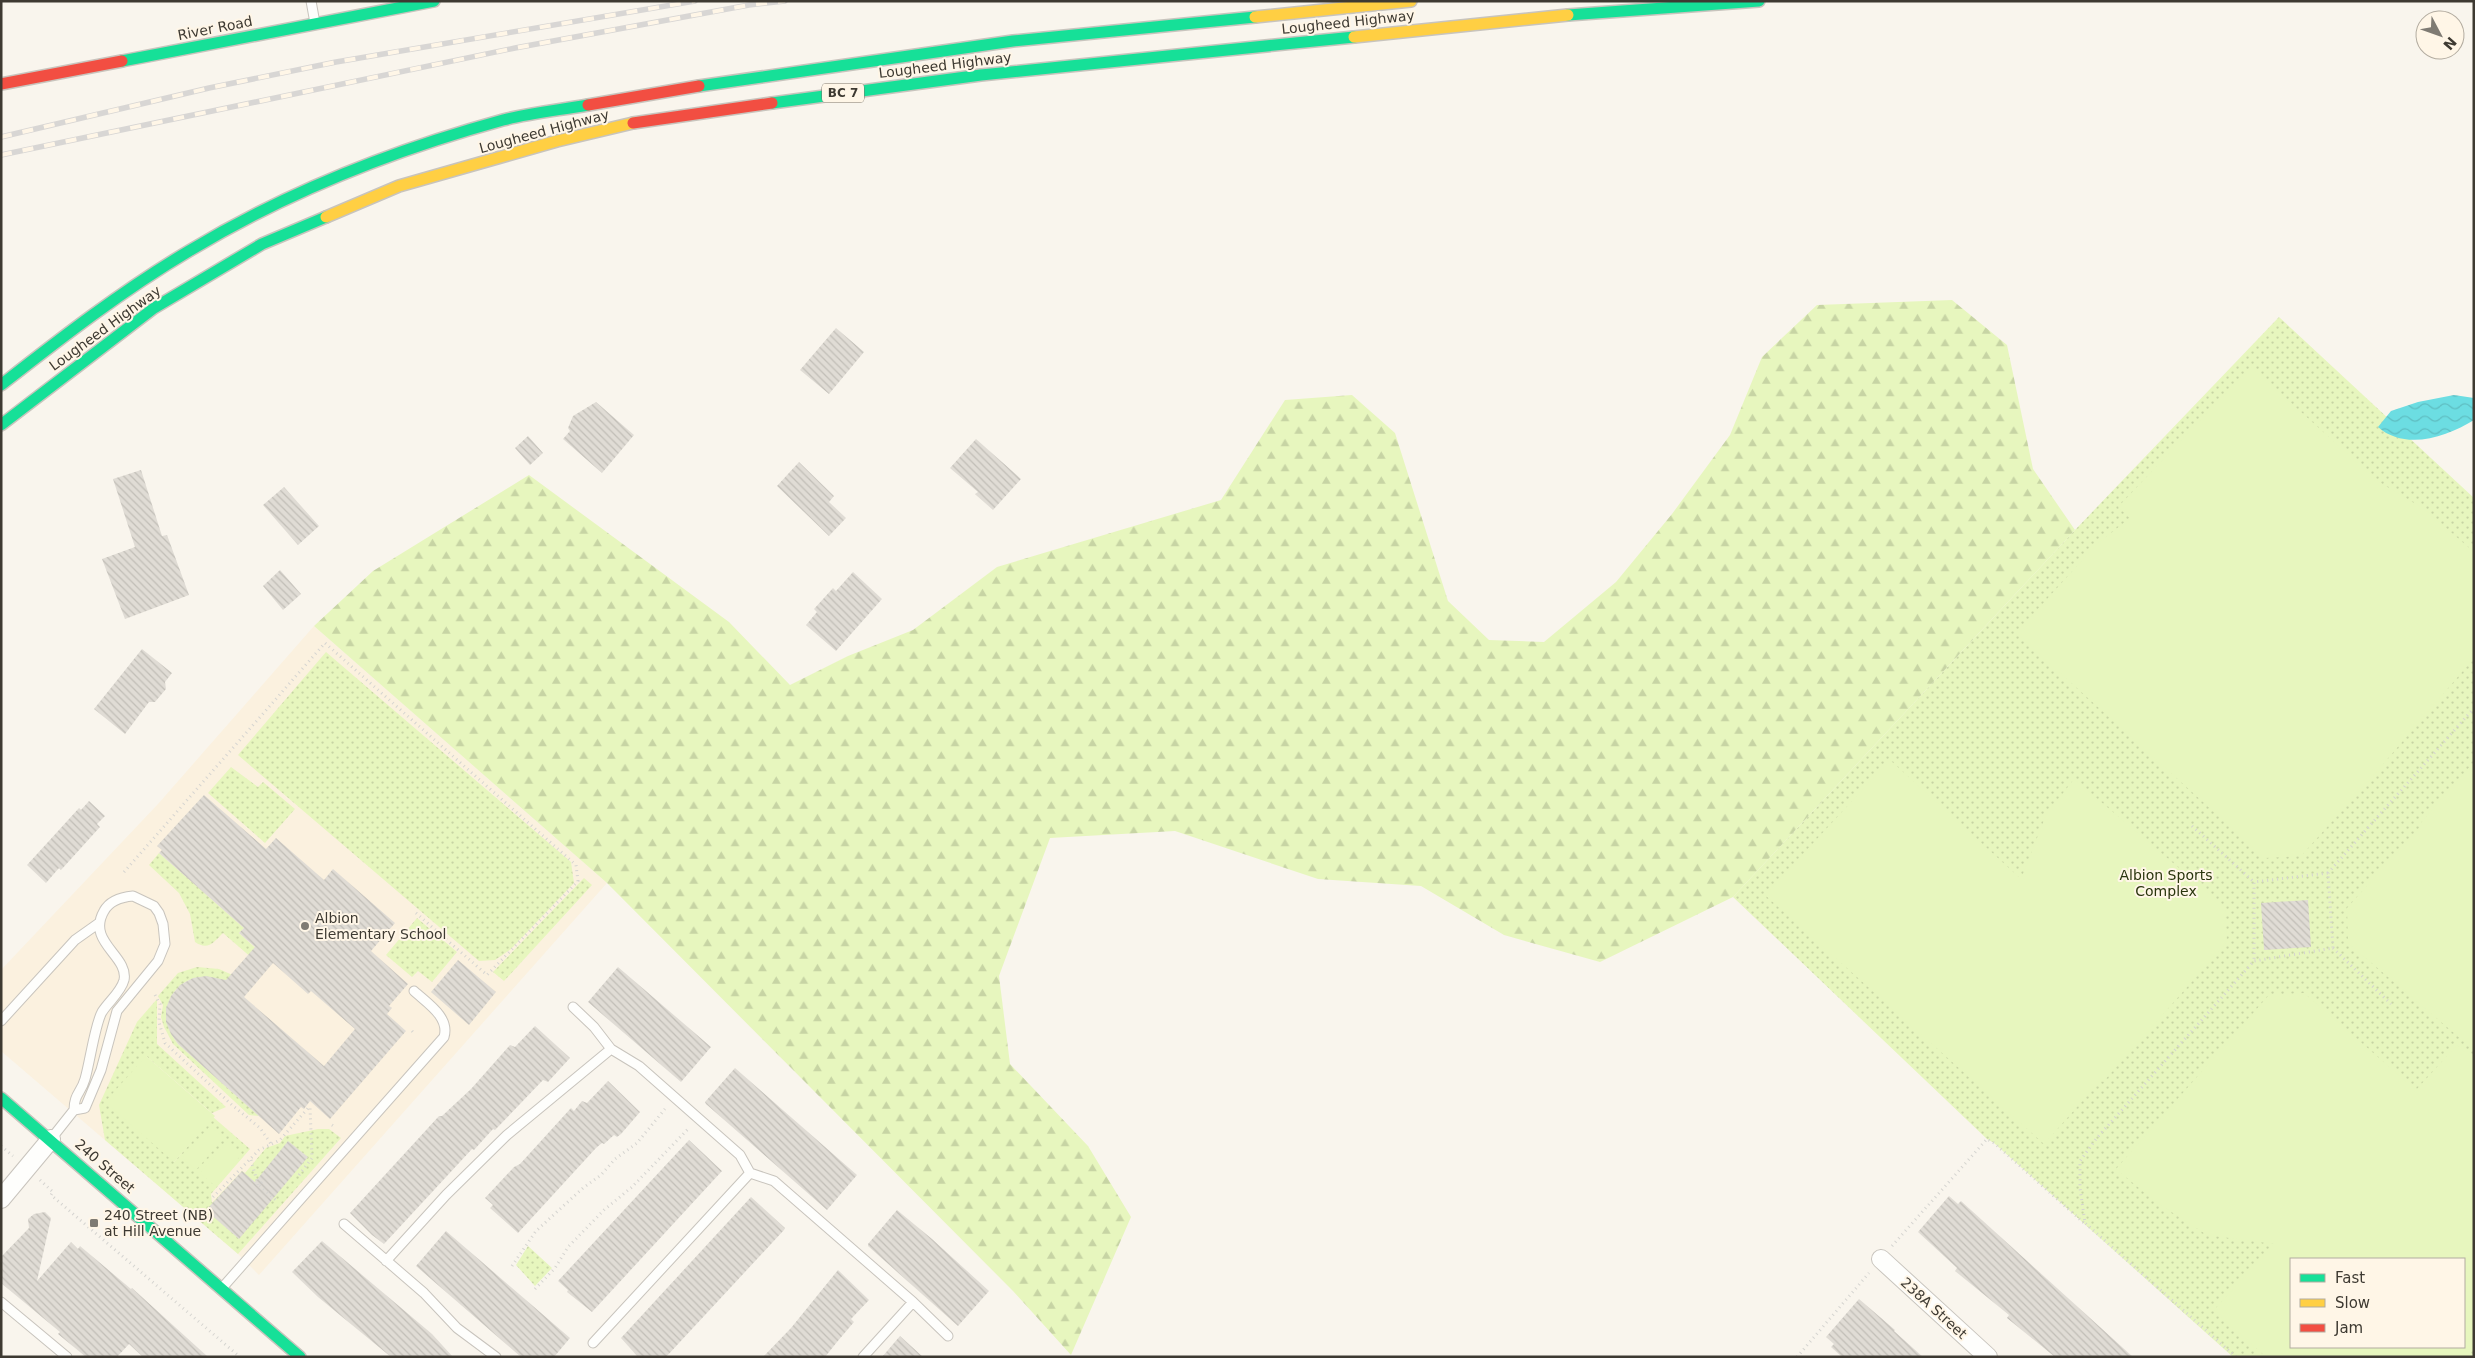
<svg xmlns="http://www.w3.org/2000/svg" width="2475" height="1358" viewBox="0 0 2475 1358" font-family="'DejaVu Sans',sans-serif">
<defs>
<pattern id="green-dots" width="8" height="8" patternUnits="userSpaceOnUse" patternTransform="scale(1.25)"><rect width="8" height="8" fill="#e7f6be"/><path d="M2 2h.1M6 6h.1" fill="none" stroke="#c7d4a4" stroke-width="1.8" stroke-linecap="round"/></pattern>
<pattern id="forest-firs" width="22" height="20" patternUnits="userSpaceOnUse" patternTransform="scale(1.25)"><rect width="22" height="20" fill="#e7f6be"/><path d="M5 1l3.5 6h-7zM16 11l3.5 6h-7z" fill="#c7d4a4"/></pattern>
<pattern id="water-waves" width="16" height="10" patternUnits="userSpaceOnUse" patternTransform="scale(1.25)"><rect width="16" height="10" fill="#6cdde2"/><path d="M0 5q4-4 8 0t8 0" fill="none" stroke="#5fbec2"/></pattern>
<pattern id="building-back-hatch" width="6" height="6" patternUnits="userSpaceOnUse" patternTransform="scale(1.25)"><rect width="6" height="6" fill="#e0dcd5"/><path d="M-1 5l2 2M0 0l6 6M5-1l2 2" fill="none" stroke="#c1beb7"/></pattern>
</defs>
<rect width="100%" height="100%" fill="#f9f5ed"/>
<!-- built -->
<path fill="#fbf1df" d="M314,626L607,883L259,1275L238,1254L1,1051V970L158,804Z"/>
<!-- green -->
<path fill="url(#green-dots)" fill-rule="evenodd" d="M2279,317L2474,498V1357H2233L1994,1143L1987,1139L1733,897L2075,530ZM2291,1259H2464V1347H2291Z
M326,652L571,862L574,883L511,949L495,960L479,961L238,755Z
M231,767L258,787L263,782L295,809L265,843L208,793Z
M159,853L244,928L239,933L260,952L253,959L223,933C214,942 208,951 195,942L190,914L179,893L149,865Z
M584,878L592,885L504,981L493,972Z
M417,918L457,952L432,982L418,971L412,977L386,955Z
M197,967L219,969L237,977L230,985C187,958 147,1004 178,1044L259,1116L249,1115L173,1044L164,1027L161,1017L163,1005L158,996L178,973Z
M157,999V1044L226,1107L212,1113L146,1056L174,1162L213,1117L250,1149L211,1194L212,1203L242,1171L245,1173L266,1148L280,1143L285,1136L318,1129H329L341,1138L238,1254L105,1140L99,1105L137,1022Z
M528,1246L552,1268L535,1286L516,1265Z"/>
<!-- forest -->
<path fill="url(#forest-firs)" d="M1952,300L2007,345L2033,469L2075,530L1733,897L1600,962L1504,935L1421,886L1318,879L1175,831L1050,838L999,976L1010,1064L1088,1146L1131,1217L1071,1355L1013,1291L607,883L314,626L373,571L529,475L729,622L790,685L848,656L913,630L997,567L1221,500L1285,400L1352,395L1395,433L1448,601L1489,640L1544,642L1616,582L1672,514L1730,435L1762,357L1817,305Z"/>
<!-- pitch -->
<path fill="#e7f6be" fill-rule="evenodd" d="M2251,367L2379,482L2424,509L2474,552V658L2372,777L2301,856L2265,858L2016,633L2097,544L2130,518L2118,507Z
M1890,760L2021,879L2046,815L2074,779L2225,907L2227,942L2103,1082L2101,1080L2044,1144L1765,895Z
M2474,762V1050L2348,943L2347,908L2420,827L2419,825Z
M2304,993L2416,1090L2457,1045L2474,1060V1344L2462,1357H2266L2214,1310L2274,1244L2207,1235L2156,1202L2116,1169L2269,995ZM2291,1259H2464V1347H2291Z
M146,1056L215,1116L174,1162L105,1102Z
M210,1126L224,1138L196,1170L182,1158Z
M228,1141L242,1154L215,1186L200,1173Z"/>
<!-- water -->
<path fill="url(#water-waves)" d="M2454,395L2474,398V420C2447,437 2405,451 2378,427L2391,411L2418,402Z"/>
<!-- building -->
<path fill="url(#building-back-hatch)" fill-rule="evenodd" d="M836,328L864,352L829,394L800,370Z
M596,402L634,435L602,473L563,439L570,431L568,428L573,416Z
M528,436L543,453L530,465L515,448Z
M976,439L1021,479L993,510L975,494L978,492L950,468Z
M799,462L834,496L829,502L846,518L829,536L777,486Z
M141,470L162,536L167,535L189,595L125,619L102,559L135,547L113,479Z
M284,487L319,526L298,545L263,505Z
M280,570L301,594L283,610L263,586Z
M853,572L882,599L836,651L806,625L817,612L814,609L833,588L836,591Z
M142,649L172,673L165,682L166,689L155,702H149L125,734L94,709Z
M204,795L266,849L276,838L324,880L333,869L395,923L371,951L408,984L389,1006L392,1008L387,1014L406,1031L330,1119L310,1101L304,1109L301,1107L279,1134L178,1044L171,1034L166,1022V1008L171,996L180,985L193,978L206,976L226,980L255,947L239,933L244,928L159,853L162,850L157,846ZM273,963L308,994L311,991L355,1029L324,1066L244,997Z
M89,801L105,816L97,824L100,827L61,870L59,868L46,883L27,865L79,808L81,810Z
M2308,900L2311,947L2264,950L2261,903Z
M458,960L496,992L469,1025L431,992Z
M618,967L711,1047L681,1082L588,1002Z
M535,1026L570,1058L548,1082L543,1080L495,1130L493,1129L474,1150L472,1149L384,1244L372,1235L350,1213L439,1116H442L471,1089L510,1045L515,1047Z
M735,1068L857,1175L827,1210L706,1104L705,1102Z
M608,1081L640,1112L621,1134L617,1137L614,1135L604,1144L602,1143L596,1148L518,1233L490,1208L493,1205L485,1198L514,1167L520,1164L571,1108L574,1111L582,1101L587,1103Z
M689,1140L722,1171L592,1312L567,1292L568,1290L558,1281Z
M288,1141L308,1157L239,1239L209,1213L210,1211L208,1208L242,1171L255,1182Z
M1949,1196L1958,1204L1961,1201L2133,1357H2055L2007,1318L2009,1315L1955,1271L1957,1268L1918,1232Z
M751,1197L785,1228L784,1230L666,1357H638L621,1338Z
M897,1210L932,1239L989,1291L958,1326L868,1246V1244Z
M45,1212L51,1218L37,1281L71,1242L78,1249L80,1246L131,1289L132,1288L208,1357H143L129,1344L117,1357H86L58,1334L60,1332L1,1283V1257L29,1228L28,1219L34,1214Z
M446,1231L570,1338L554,1357H521L416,1266Z
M322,1241L432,1334L453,1357H391L318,1297L292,1272Z
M838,1270L869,1300L851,1319L854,1322L837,1342L825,1357H763L791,1328Z
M1859,1299L1895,1330L1894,1331L1923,1357H1842L1831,1347L1834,1344L1826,1337Z
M900,1336L923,1357H882Z"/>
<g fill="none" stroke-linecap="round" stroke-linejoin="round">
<!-- lane casing -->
<g stroke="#c8c4bd" stroke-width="11">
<path id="lane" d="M311,1L315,23
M133,896L154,906L159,913L163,924L165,944L158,961L117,1011L101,1070L85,1108L74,1110C74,1094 81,1093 85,1079C90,1062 95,1024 102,1012C109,1001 121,992 124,980C129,956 86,942 104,911C110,900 122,897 133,896Z
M573,1007L594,1027L611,1049L639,1066L740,1155L750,1173L774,1181L913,1302L948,1336
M1,1021L75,940L99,923
M51,1139L74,1110
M344,1224L424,1293L457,1328L496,1357
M386,1261L446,1195L507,1135L611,1049
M222,1288L444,1037C450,1017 427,1003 414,991
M1,1302L67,1357
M593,1343L750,1173
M863,1357L913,1302"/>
</g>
<!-- street casing -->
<g stroke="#c8c4bd" stroke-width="20">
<path id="street" d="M1,1199L51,1139
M1881,1259L1988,1357"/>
</g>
<!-- fast casing -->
<g stroke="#c8c4bd" stroke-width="14">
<path id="fast" d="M1568,15L1759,1
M122,61L434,1
M699,86L1013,41L1255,17
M772,103L981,75L1354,37
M1,385C61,338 123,290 189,251C285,193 394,150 503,120C530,113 560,110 588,105
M1,425L154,308L262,244L326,217
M1,1098L300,1357"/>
</g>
<!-- slow casing -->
<g stroke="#c8c4bd" stroke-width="14">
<path id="slow" d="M1255,17L1411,1
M1354,37L1568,15
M326,217L399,186L557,141L633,123"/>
</g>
<!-- jam casing -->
<g stroke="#c8c4bd" stroke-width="14">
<path id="jam" d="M1,84L122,61
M588,105L699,86
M633,123L772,103"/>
</g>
<!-- path -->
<path stroke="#d5d4d0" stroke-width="3" stroke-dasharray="1 4" stroke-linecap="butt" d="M2192,826L2254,882
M124,872L325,643L576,865L578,881L487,975L416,913
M2328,873L2474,708
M2333,948L2391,1004
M155,995L160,1004L159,1022L165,1043L232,1105L260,1128L271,1144
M412,1031L415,1034
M332,1125L335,1127
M1,1146L13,1156
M251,1160L258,1185
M299,1175L312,1158L310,1107
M40,1180L53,1192L51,1195L240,1357
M262,1182L259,1185L278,1202
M213,1197L259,1150L280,1140L310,1106
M1892,1246L1987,1139L1994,1143L2084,1223
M512,1266L536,1231L583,1188L601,1175L615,1159L637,1143L665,1109
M535,1289L555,1268L568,1247L604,1210L632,1187L689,1128
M1797,1357L1869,1273
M2236,1357L2085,1223L2080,1188V1161L2096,1139L2254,961L2333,948L2328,873L2254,882V961"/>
<!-- lane -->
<use href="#lane" stroke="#fefefc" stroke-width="9"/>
<!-- street -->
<use href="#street" stroke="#fefefc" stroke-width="18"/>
<!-- fast -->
<use href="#fast" stroke="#16e098" stroke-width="11"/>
<!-- slow -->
<use href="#slow" stroke="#ffcf43" stroke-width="11"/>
<!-- jam -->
<use href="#jam" stroke="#f24e42" stroke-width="11"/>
<!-- rail casing -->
<g stroke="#d8d6d4" stroke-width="5.5">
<path id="rail" d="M1,137L209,88L336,62L695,1
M1,155L515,48L749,5L785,1"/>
</g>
<!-- rail -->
<use href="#rail" stroke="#fff6e7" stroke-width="4" stroke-dasharray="11" stroke-linecap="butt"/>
</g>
<!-- markers -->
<g fill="#7f7b73" stroke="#fff6e7" stroke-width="2">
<circle cx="305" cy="926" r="5"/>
<rect x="89" y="1218" width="10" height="10" rx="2.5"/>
</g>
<g text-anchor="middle" stroke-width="4" stroke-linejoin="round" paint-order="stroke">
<!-- shield labels -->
<rect fill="#fff6e7" stroke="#787268" stroke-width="1" x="822" y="83.5" width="42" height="19" rx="4"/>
<g font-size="12" font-weight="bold" fill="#3e3a32">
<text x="843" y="97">BC 7</text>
</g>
<!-- street labels -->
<g font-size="14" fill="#3e3a32" stroke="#fff6e7">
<text transform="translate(1348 22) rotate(-6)" y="5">Lougheed Highway</text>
<text transform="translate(215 28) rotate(-11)" y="5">River Road</text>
<text transform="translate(945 65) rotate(-7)" y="5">Lougheed Highway</text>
<text transform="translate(544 131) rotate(-15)" y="5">Lougheed Highway</text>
<text transform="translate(105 328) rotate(-36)" y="5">Lougheed Highway</text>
<text transform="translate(105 1166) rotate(41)" y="5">240 Street</text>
<text transform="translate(1934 1308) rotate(42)" y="5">238A Street</text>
</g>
<!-- park labels -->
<g font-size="14" fill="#2a350d" stroke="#fff6e7">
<text x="2166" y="880">Albion Sports<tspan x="2166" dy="16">Complex</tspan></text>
</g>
<!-- poi labels -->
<g font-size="14" fill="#3e3a32" stroke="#fff6e7" text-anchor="start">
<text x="315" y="923">Albion<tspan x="315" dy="16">Elementary School</tspan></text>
<text x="104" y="1220">240 Street (NB)<tspan x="104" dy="16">at Hill Avenue</tspan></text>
</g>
</g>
<!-- border -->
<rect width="2475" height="1358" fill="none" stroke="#3e3a32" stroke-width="5"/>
<!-- legend -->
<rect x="2290" y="1258" width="175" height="90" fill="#fff6e7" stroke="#b2ab9f"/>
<rect x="2300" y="1274" width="25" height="8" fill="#16e098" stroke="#b2ab9f"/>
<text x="2335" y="1283" font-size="15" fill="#3e3a32">Fast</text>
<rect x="2300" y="1299" width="25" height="8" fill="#ffcf43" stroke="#b2ab9f"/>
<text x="2335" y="1308" font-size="15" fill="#3e3a32">Slow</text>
<rect x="2300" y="1324" width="25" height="8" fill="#f24e42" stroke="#b2ab9f"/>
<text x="2335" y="1333" font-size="15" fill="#3e3a32">Jam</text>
<!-- north arrow -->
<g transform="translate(2440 35) rotate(131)"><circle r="24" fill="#fff6e7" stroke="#b2ab9f"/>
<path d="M0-4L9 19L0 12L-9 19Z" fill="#7f7b73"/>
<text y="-8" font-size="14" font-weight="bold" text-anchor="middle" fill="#3e3a32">N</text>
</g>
</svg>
